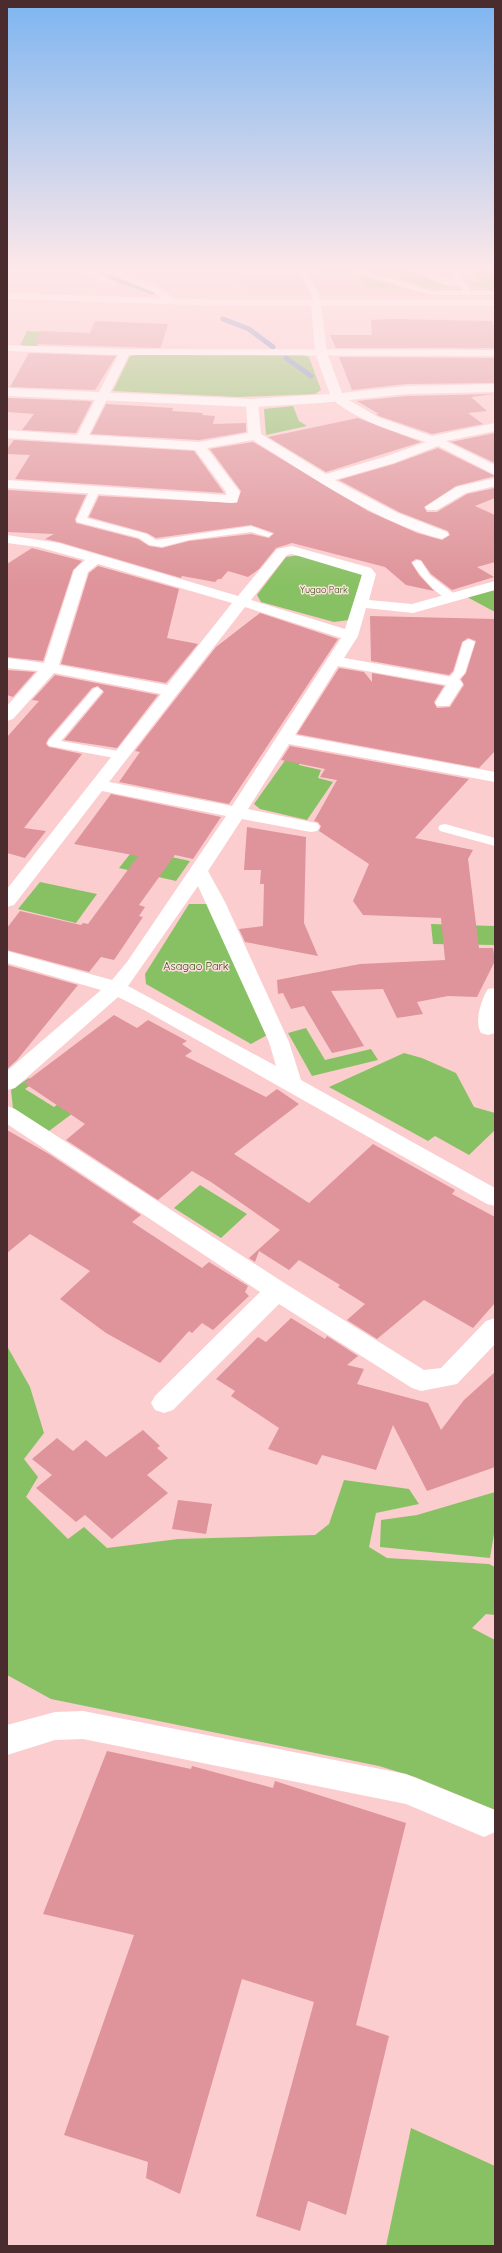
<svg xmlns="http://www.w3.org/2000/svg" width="502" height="2253" viewBox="0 0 502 2253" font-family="Quicksand,sans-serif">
<rect width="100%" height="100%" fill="#fccdcf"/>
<!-- built -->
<path fill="#f0bdc0" d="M229,268H495V296H251Z"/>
<!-- green -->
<path fill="#88c163" d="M313,268H336L405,289L369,288C362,285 362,277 353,274C340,271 327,275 314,271Z
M357,268H401L449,287L432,289Z
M478,268H487L492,275H495V289L474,287L469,283L481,282L475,273L481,272Z
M27,331L45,332L37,346H20Z
M137,355H303L309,357L321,390L315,394L239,397L113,391L130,356Z
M293,406L299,421L307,426L266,435L264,409Z
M300,555L362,574L349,620L334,622L261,602L257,595L286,557Z
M495,589V612L467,597Z
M286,759L300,762L299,765L321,770L318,778L333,782L307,820L260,809L254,804Z
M134,849L190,861L176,881L119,868Z
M40,882L97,894L76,923L18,909Z
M189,904H211L271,1033L251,1044L146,984L145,974Z
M431,924L494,926L495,945L433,944Z
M306,1028L325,1060L371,1049L378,1060L312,1076L288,1033Z
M404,1053L422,1058L456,1073L474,1107L495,1113V1130L469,1155L435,1136L428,1141L329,1087Z
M29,1078L35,1082L25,1089L54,1107L62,1101L77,1110L49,1131L13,1108L11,1090Z
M200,1185L247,1214L221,1238L174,1208Z
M7,1346L30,1387L44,1433L24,1459L38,1477L26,1497L68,1539L84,1527L107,1548L178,1539L315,1535L329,1524L344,1480L409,1489L419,1504L376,1513L369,1547L387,1558L489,1564L495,1567V1615L486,1614L472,1628L495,1640V1810L415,1777L379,1766L51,1699L7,1675Z
M495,1492V1528L490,1558L380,1547L381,1520L417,1515Z
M411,2128L495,2166V2246H386Z"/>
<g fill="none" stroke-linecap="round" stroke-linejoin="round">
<!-- stream -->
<path stroke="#6e8dc0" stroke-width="5" d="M99,274L152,292
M223,319L249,329L273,347
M286,358L311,376"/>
</g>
<!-- building -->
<path fill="#de949a" d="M394,319L492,321L495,331V348H336L330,335H372L371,320Z
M95,321L168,324L161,347L159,348L34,344L41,331L90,333Z
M29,353L116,356L95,390L10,387Z
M339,357L495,358V383L406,384L352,390Z
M495,394L471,397L487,411L468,413L483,424L432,434L379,416L376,414H379L357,401L406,396Z
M7,398L89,401L92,402L76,433L22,430L34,414L7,412Z
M106,404L173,408L172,411L203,413L202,415L215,416L213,424L246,423V432L199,440L91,434Z
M358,418L421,442L326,472L268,437Z
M495,433V463L451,442Z
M14,440L194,451L224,493L15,479L30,455L7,454V449Z
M253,442L368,511L417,533L442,540L450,535L448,531L399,512L339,480L394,464L438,448L495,476L456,486L424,507L427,512H437L467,494L495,488V498L475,506L495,515V562L477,567L494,577L452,590L431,574L421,560L416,559L411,562L419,575L434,591L406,585L385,567L292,543L276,548L259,569L248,577L228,571L221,579H218L215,582L182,576L181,578L59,542L45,539L54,534L7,532L8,490L86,495L75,519L76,523L138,539L149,546L162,548L189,541L251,534L269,538L274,533L251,525L156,538L147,533L89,517L99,496L237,503L241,491L210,449Z
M32,548L82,561L73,570L43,661L7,657V564Z
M98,566L179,589L167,638L198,644L166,683L61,664L89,573Z
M260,613L338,639L229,804L119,782L140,752L135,751L216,647Z
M370,616L495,619V751L479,768L297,734L339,668L364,672L372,682V673L444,686L434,702L437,708L450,707L464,685L461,679L466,673L476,641L468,638L462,642L453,671L449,675L371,661Z
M7,670L35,672L13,697L7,695Z
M55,675L158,695L117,748L64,740L104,692L98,686L92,688L48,739L46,744L49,747L82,754L24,828L46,831L25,858L7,853V737L39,701L32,700Z
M290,746L469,779L415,838L473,850L468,859L479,948H493L495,961L477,997L448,996L417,1002L423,1014L397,1018L383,989L331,991L364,1046L332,1053L304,1006L291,1009L283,993L278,994L277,980L360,964L445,960L441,918L363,915L353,901L369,864L319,831L321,826L318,822L314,821L337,780L320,777L325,769L281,760Z
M111,794L221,817L193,859L175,855L139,905L145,907L139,916L143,917L114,960L101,957L89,972L7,950V928L20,911L81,925L83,923L88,924L138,856L74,844Z
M247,827L306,837L304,923L318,956L245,942L239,929L263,926L264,884H260L261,870H244Z
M7,965L78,985L17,1060L7,1069Z
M114,1015L137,1028L148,1020L187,1041L182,1044L192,1051L185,1056L266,1097L277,1089L299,1104L234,1154L309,1203L373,1144L455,1190L452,1194L495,1217V1303L473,1328L424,1300L377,1339L347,1320L365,1304L338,1287L340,1285L299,1260L289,1270L259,1251L255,1262L249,1258L280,1230L211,1182L192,1171L158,1200L66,1140L85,1124L24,1083Z
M7,1130L49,1154L141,1215L132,1222L202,1268L209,1262L248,1286L245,1292L249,1296L213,1330L202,1323L192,1333L189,1331L160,1363L106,1333L60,1299L90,1271L30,1234L7,1253Z
M291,1318L325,1339L327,1336L358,1356L347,1365L364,1369L357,1384L428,1403L441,1430L464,1400L495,1372V1467L427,1491L393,1425L376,1470L322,1455L317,1465L268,1449L279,1428L231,1396L235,1391L216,1379L258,1337L266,1342Z
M143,1430L160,1446L157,1448L168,1458L147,1475L168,1493L112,1539L85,1515L76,1522L36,1488L52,1475L32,1459L57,1438L73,1451L86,1440L106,1457Z
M178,1500L212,1504L206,1534L172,1529Z
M107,1751L191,1769L192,1766L273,1788L275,1781L406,1823L356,2025L389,2036L346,2215L308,2201L300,2231L256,2216L314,2002L242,1979L180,2194L146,2178L148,2162L64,2135L134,1935L43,1914Z"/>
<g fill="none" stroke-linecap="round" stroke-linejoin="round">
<!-- lane -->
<path fill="#fff" fill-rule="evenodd" d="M298,268H306L319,295V305L312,303L311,295Z
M342,268H354L431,291H463L460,286L446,285L406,268H417L456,281L446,268H454L470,289L469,291H495V295H431Z
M95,487L100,490L87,518L147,534L156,540L251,526L273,534L268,537L251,532L189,540L162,547L149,545L139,538L77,522L76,520L90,490Z
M417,560L421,561L430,575L457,596L458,598L457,600C442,604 419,574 412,563Z
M469,639L475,642L465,673L456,683H448L446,681L454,672L463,642Z
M97,687L103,691L61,741L124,752L126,755L124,758L120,759L49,746L47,743L49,740L93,689Z
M445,824L495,838V846L440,831L438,828L440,825Z"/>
<!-- street -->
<path fill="#fff" fill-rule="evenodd" d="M74,268H88L118,283L113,286L109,285Z
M96,268C118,268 164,284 177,302L176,304H168L155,293Z
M7,345L125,349L495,350V356L129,355L89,435L199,442L248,433L246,403L252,399L258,403L261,434L326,474L384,457L426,442C393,431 360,422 333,400L331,397L337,393L378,417L432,436L495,423V431L446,441L495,465V475L438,446L394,463L335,480L398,513L447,532L449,535L442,539C377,523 309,475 253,440L207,448L240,492L237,502L232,503L7,488V480L226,495V492L195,450L7,438V430L77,435L118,355L7,351Z
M495,478V486L466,493L437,510H427L425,507L456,487Z
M7,535L59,543L238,596L277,549L292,546L371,568L376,574L369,600L412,604L495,581V590L413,613L366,608L358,636L344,658L458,678L463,684L449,706H437L435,703L446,685L338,666L295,735L495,772V782L289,744L248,809L311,822L317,823L320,827L317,831L311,832L242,819L208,871L225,902L289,1042L301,1080L495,1188V1206L487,1204L144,1010L118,997L15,1088L7,1090V1071L101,990L7,963V951L112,980L127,962L226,816L102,791L14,905L7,907V889L161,694L54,673L13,719L7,721V706L38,671L7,668V658L44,663L74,570L85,560L38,547L7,543ZM292,554L362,575L345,629L251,600L287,555ZM98,564L232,603L167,685L59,665L88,572ZM245,607L341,638L232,806L109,782ZM198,886L269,1042L276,1066L128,986Z
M495,988V1033L488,1035L481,1033C474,1022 481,1000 488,989Z
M7,1106L15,1109L286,1284L424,1370L441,1368L486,1321L495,1318V1344L457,1384L421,1391L412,1388L279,1304L173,1410L164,1413L155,1410L151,1403L155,1396L260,1292L7,1124Z
M83,1711L406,1774L495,1810V1832L484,1837L406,1804L83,1739L55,1740L7,1755V1725L55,1712Z"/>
<!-- secondary -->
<path fill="#fff" fill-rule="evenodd" d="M316,300L321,303L327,353L342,393L406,386L495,384V392L406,394L321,403L252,407L7,396V388L252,399L330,394L315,353L311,303Z"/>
<!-- highway -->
<path fill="#fff" fill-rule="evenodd" d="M7,293L225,300H495V306H225L7,299Z"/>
</g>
<!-- sky -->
<linearGradient id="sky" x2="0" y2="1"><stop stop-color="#7db5f1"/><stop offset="0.46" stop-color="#fee8e9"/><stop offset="1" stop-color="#fee8e9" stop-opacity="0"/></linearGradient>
<rect width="502" height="584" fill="url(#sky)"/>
<g text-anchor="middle" stroke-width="3" stroke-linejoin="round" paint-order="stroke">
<!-- far-park labels -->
<g font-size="9" fill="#2d530c" stroke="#ffdee0">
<text x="324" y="593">Yugao Park</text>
</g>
<!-- park labels -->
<g font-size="11" fill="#2d530c" stroke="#ffdee0">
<text x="196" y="970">Asagao Park</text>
</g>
</g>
<!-- border -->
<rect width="502" height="2253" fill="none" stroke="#4a2c2e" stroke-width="16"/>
</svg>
